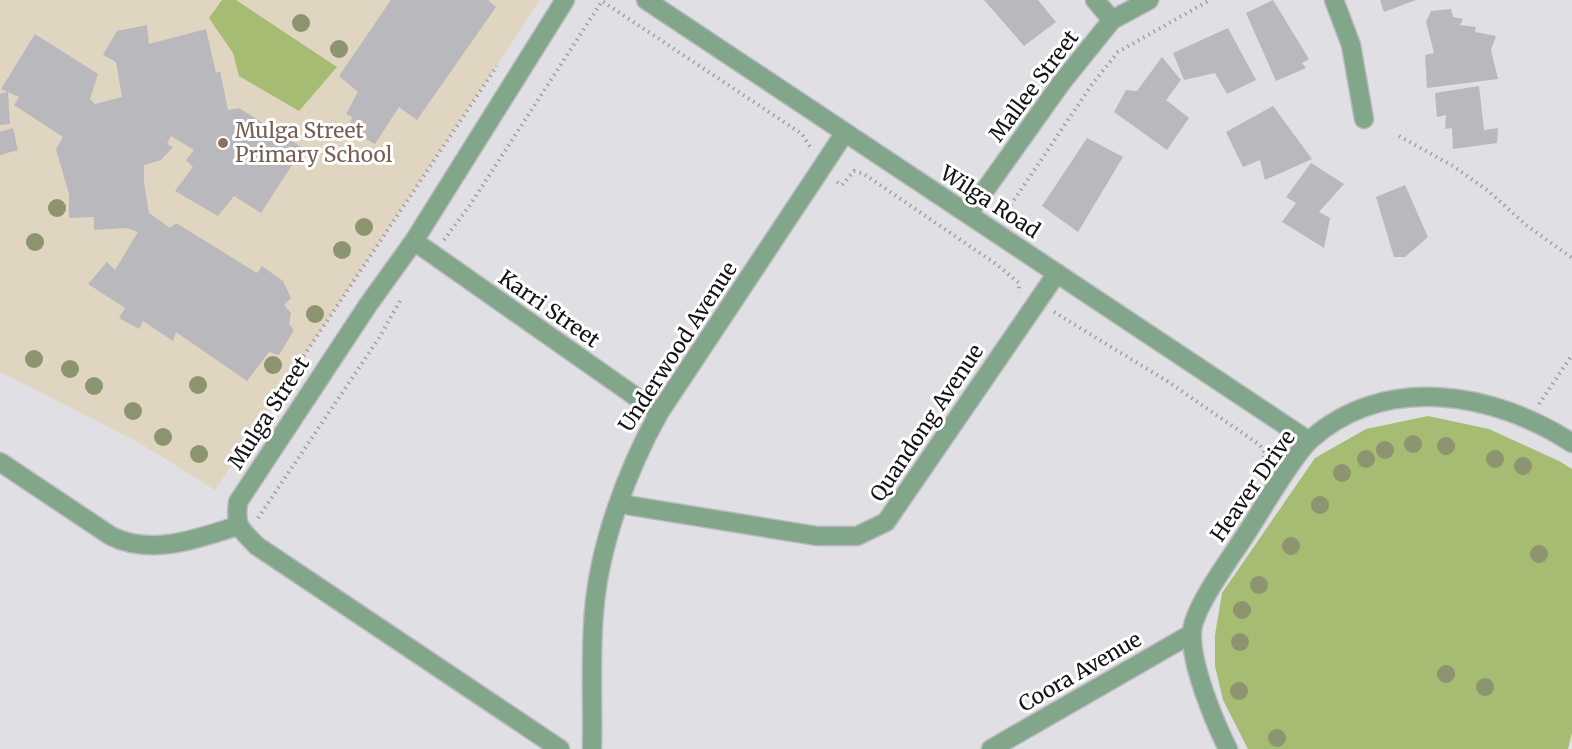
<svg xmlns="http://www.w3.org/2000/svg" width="1572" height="749" viewBox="0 0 1572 749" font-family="Merriweather,serif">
<rect width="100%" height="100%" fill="#e0dfe4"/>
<!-- education -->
<path fill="#e0d5c1" d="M0,0H540L215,490L138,442L0,372Z"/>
<!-- green -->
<path fill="#a5bc72" d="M222,0H236L337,67L299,111L239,76L233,53L209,18Z
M1428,416L1489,429L1559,461L1572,469V733L1568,749H1248L1223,700L1215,666V635L1222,593L1315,458L1366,429Z"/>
<!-- building -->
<path fill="#b8b8bd" d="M391,0H488L496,7L417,120L399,107L375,144L348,130L352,117L346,114L358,92L339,76Z
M984,0H1038L1056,22L1024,46Z
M1273,0L1309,59L1302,63L1306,68L1276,81L1246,13Z
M1380,0H1416L1384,12Z
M1451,9L1453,17L1463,19L1460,25L1476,27L1475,32L1496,36L1491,50L1498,79L1427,88L1425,55L1434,53L1426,22L1431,11Z
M147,25L149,44L206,29L216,73L220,71L228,110L239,108L303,148L261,213L234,196L218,216L175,191L193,167L186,160L194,150L171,136L167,144L173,147L161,160L144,165V182L149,213L170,228L176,223L257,273L262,266L283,281L291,298L284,305L291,313L289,324L294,330L279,355L269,352L247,381L176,332L173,341L143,321L139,329L119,318L125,308L88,284L107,262L115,270L138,232L127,228L94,230V217L69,218V194L56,149L63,137L14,105L19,97L1,89L35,34L98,74L90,99L95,104L122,97L116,62L103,55L117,31Z
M1228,28L1256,80L1227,94L1215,73L1184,80L1173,53Z
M1162,57L1181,80L1166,100L1189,118L1167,150L1114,112L1126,90L1137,91Z
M1479,86L1484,130L1498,128L1497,143L1453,149L1452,128L1445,129L1446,115L1437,117L1435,93Z
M8,92L10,124L0,125V94Z
M1273,106L1312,159L1265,180L1260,160L1243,167L1226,132Z
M13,128L18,150L0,155V132Z
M1087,138L1123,157L1078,232L1042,206Z
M1311,163L1344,184L1319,212L1330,218L1324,248L1282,222L1296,203L1286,197Z
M1405,185L1428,237L1405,257H1394L1376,197Z"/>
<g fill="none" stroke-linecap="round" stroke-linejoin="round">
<!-- street casing -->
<g stroke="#bbbabf" stroke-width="21">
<path id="street" d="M646,0L1309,441
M1095,0L1112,20
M1334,0L1351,45L1364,119
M968,214L1062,82L1112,20L1149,0
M414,241L659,413
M0,462L111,536C151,556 197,539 237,526
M620,504L817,536H857L886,522L1057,273
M560,749L257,546C240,528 235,528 238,502L368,305L414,241L565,0
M592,749C593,704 590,657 594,612C599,546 627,470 659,413L844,134
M991,749L1191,634
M1228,749C1214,721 1190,663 1192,632C1193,608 1232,556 1246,534C1262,510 1291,458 1310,440C1385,373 1494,392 1572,443"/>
</g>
<!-- path -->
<path stroke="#a0a0a4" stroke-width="4" stroke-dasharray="1.5 4.5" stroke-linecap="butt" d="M1399,136L1453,166L1487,190L1526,225L1572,258
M837,182L842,185L854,171L864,174L996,264L1019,283V293
M1004,215L1093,83L1118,52L1210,0
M444,240L470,205L602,1L802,134L810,147
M1054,312L1167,381L1260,445L1265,453L1263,463L1266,464
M287,381L497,66
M1539,404L1572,355
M258,518L379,338L401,299"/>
<!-- street -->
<use href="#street" stroke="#82a689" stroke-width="18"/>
</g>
<!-- trees -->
<g fill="#8c9570">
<circle cx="301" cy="23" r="9"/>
<circle cx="339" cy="49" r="9"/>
<circle cx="57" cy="208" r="9"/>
<circle cx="364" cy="227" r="9"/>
<circle cx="35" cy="242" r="9"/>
<circle cx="342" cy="250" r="9"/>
<circle cx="315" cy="314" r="9"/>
<circle cx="34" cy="359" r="9"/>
<circle cx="273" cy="365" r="9"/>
<circle cx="70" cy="369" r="9"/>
<circle cx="198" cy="385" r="9"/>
<circle cx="94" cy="386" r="9"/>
<circle cx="133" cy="411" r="9"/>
<circle cx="163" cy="437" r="9"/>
<circle cx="1413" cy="444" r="9"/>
<circle cx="1446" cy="446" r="9"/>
<circle cx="1385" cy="450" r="9"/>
<circle cx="199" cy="454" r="9"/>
<circle cx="1366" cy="459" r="9"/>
<circle cx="1495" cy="459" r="9"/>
<circle cx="1523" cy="466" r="9"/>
<circle cx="1342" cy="473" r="9"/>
<circle cx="1320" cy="505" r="9"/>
<circle cx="1291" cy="546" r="9"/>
<circle cx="1539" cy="554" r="9"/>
<circle cx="1259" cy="585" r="9"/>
<circle cx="1242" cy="610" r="9"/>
<circle cx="1240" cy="642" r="9"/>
<circle cx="1446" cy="674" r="9"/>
<circle cx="1485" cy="687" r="9"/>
<circle cx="1239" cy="691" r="9"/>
<circle cx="1277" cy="738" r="9"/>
</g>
<!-- markers -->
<circle fill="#8d6e63" stroke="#fff" stroke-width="2" cx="223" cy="143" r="6"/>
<g text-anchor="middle" stroke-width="6" stroke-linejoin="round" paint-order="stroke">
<!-- street labels -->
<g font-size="21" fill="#131315" stroke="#fff">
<text transform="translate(1034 86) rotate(-53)" y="7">Mallee Street</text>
<text transform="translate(990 202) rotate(33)" y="7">Wilga Road</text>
<text transform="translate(549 309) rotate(35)" y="7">Karri Street</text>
<text transform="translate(678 347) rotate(-57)" y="7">Underwood Avenue</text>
<text transform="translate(269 413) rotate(-57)" y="7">Mulga Street</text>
<text transform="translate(927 423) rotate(-56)" y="7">Quandong Avenue</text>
<text transform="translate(1253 486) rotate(-55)" y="7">Heaver Drive</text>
<text transform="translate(1080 672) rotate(-30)" y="7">Coora Avenue</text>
</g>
<!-- education labels -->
<g font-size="21" fill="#785e54" stroke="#fff" text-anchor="start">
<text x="235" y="138">Mulga Street<tspan x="235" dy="24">Primary School</tspan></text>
</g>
</g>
</svg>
